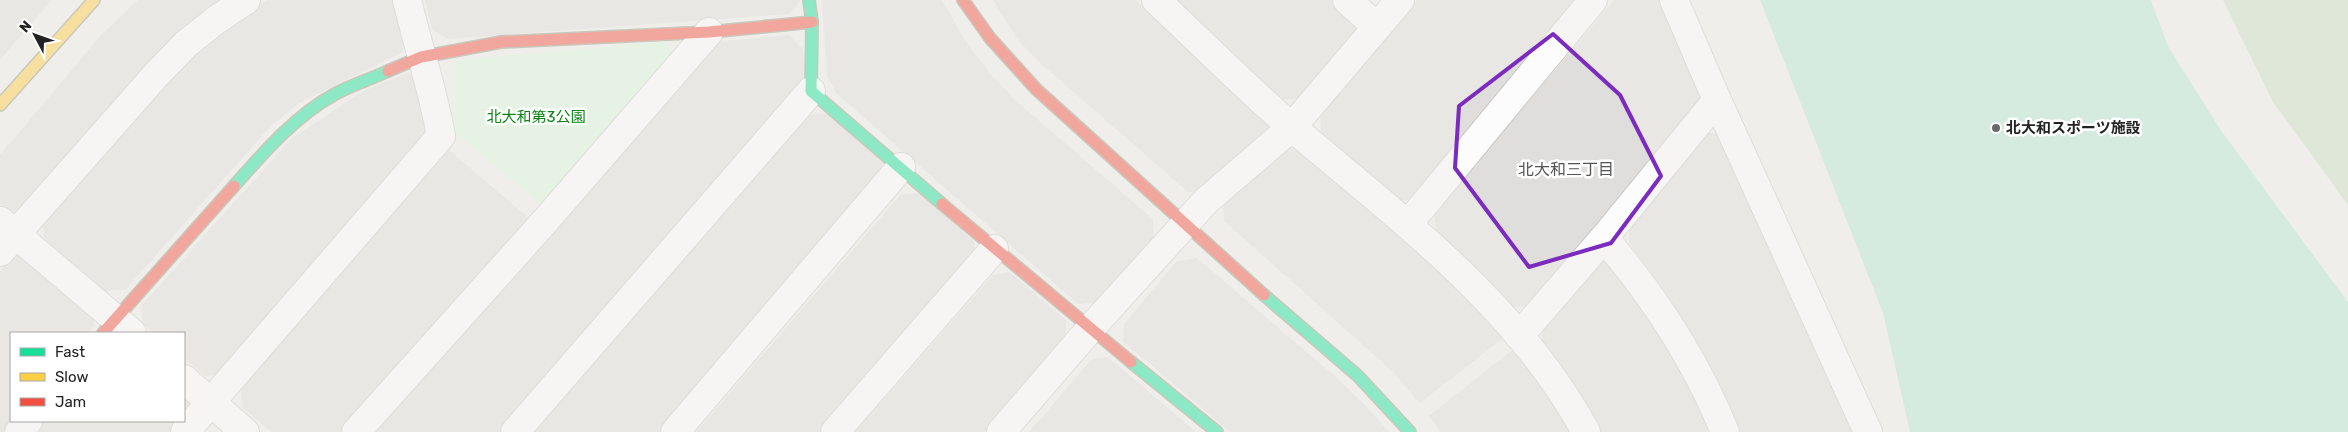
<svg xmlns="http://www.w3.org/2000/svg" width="2348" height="432" viewBox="0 0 2348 432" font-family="Rubik,'Noto Sans JP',sans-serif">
<rect width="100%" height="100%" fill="#f0eeeb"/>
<!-- residential -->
<path fill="#dfdedc" d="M0,0H52L0,60Z
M138,0H227L17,217L0,204V155L102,34Z
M267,0H403L411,37L401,53L299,103L271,126L125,290L105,291L44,238L43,218L169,76L230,24Z
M425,0H800V1L789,14L448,39L432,29Z
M822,0H942L967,43L989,72L1014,99L1153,219L1154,240L1098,302L1078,304L836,93L827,76Z
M993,0H1135L1269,115V132L1206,191L1188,192L1038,61L1017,39Z
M1168,0H1334L1354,17L1356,35L1299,99L1282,100Z
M1417,0H1586L1417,199L1401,201L1321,132L1320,112Z
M1614,0H1667L1707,89L1702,107L1531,306L1511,307L1508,300L1483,274L1436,233L1434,214Z
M789,35L803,49L805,77L507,432H376L690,67L720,41Z
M407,73L423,81L428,140L222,375L205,376L184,358V333H154L142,323V305L291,139L361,92Z
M828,113L884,162L885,181L667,432H534L808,115Z
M1709,133L1726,135L1857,432H1740L1723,393L1693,337L1664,290L1629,243V227Z
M1304,147L1425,251L1507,335L1420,403L1392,371L1224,221L1223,205L1286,148Z
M448,149L531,220L347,432H271L242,407L241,388Z
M919,193L974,241L976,260L826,432H696L900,195Z
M30,255L93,308L94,327L88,333H11L12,421L3,432H0V271L13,256Z
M1197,258L1338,379L1365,405L1389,432H1230L1123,341L1124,324L1177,261Z
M1596,262H1615L1649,307L1717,432H1597L1542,342V325Z
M1010,272L1066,320V338L985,432H855L993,275Z
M1516,347L1556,403L1571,432H1441L1429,416Z
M1108,357L1196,432H1029L1092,359Z
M184,387L190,392L192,411L175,432H31L41,421H184Z"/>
<!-- forest -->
<path fill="#cbdec1" d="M2223,0H2348V205L2273,102Z"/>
<!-- park -->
<path fill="#daf5da" d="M663,42L678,56L542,205L456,133L455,60Z"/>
<!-- pitch -->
<path fill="#b7e6d2" d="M1760,0H2151L2168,46L2220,129L2348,302V432H1910L1883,313Z"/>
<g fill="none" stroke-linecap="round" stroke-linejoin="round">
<!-- street casing -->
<g stroke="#c9c8c7" stroke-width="30">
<path id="street" d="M1156,0C1202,43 1246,88 1294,129C1401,220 1518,306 1586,432
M1347,0L1377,27
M1674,0L1717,100L1868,432
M0,221L132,333
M1408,224L1593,0
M1604,238C1654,296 1696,361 1725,432
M0,252L156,75L186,44L216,20L246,0
M1519,336L1604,238L1717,100
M184,379L245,432
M19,432L28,421
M185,432L441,136C433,90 418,46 407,0
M356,432L546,220L709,32
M515,432L811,91
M675,432L901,167
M835,432L994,249
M1001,432L1090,329L1206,201L1292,127L1400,0"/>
</g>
<!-- fast casing -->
<g stroke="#999a82" stroke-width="14">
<path id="fast" d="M809,0L812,22L811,91L942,204
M234,186C264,152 295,116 335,94C351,85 371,79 388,71
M1264,295L1358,376L1410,432
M1131,362L1217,432"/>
</g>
<!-- slow casing -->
<g stroke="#999a82" stroke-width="14">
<path id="slow" d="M0,105L94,0"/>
</g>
<!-- jam casing -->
<g stroke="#999a82" stroke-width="14">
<path id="jam" d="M963,0L990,38L1036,89L1264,295
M388,71L421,57L501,42L709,32L812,22
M942,204L1131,362
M103,333L234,186"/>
</g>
<!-- street -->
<use href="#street" stroke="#fdfcfc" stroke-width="28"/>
<!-- fast -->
<use href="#fast" stroke="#16e098" stroke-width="11"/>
<!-- slow -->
<use href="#slow" stroke="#ffcf43" stroke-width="11"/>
<!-- jam -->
<use href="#jam" stroke="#f24e42" stroke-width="11"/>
</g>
<!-- marked area -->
<path d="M0 0H2348V432H0ZM1553,34L1620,95L1661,176L1611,243L1529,267L1455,168L1459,106Z" fill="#f0eeeb" fill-opacity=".55" fill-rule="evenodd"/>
<path fill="none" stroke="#7b2cbf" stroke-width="4" stroke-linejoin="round" d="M1553,34L1620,95L1661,176L1611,243L1529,267L1455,168L1459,106Z"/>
<!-- markers -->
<circle fill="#6a6968" stroke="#fff" stroke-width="2" cx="1996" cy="128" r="5"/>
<g text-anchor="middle" stroke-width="5" stroke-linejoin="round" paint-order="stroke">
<!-- park labels -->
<g font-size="15" fill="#0c8416" stroke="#fff">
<text x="536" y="122">北大和第3公園</text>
</g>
<!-- poi labels -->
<g font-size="15" font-weight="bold" fill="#222" stroke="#fff" text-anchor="start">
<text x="2006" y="133">北大和スポーツ施設</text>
</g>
<!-- neighbourhood labels -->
<g font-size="16" fill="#555" stroke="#fff">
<text x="1566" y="175">北大和三丁目</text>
</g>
</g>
<!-- legend -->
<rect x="10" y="332" width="175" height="90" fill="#ffffff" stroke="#a7a7a7"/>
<rect x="20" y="348" width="25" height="8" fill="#16e098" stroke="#a7a7a7"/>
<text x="55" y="357" font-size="15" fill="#222222">Fast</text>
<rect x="20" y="373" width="25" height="8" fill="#ffcf43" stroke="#a7a7a7"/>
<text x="55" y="382" font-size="15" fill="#222222">Slow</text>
<rect x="20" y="398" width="25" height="8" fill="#f24e42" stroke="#a7a7a7"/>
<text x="55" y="407" font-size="15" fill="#222222">Jam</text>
<!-- north arrow -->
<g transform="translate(35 35) rotate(311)" stroke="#ffffff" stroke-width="4" paint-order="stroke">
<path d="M0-4L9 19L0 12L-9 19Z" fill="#222222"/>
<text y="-8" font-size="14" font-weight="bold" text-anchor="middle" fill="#222222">N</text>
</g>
</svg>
